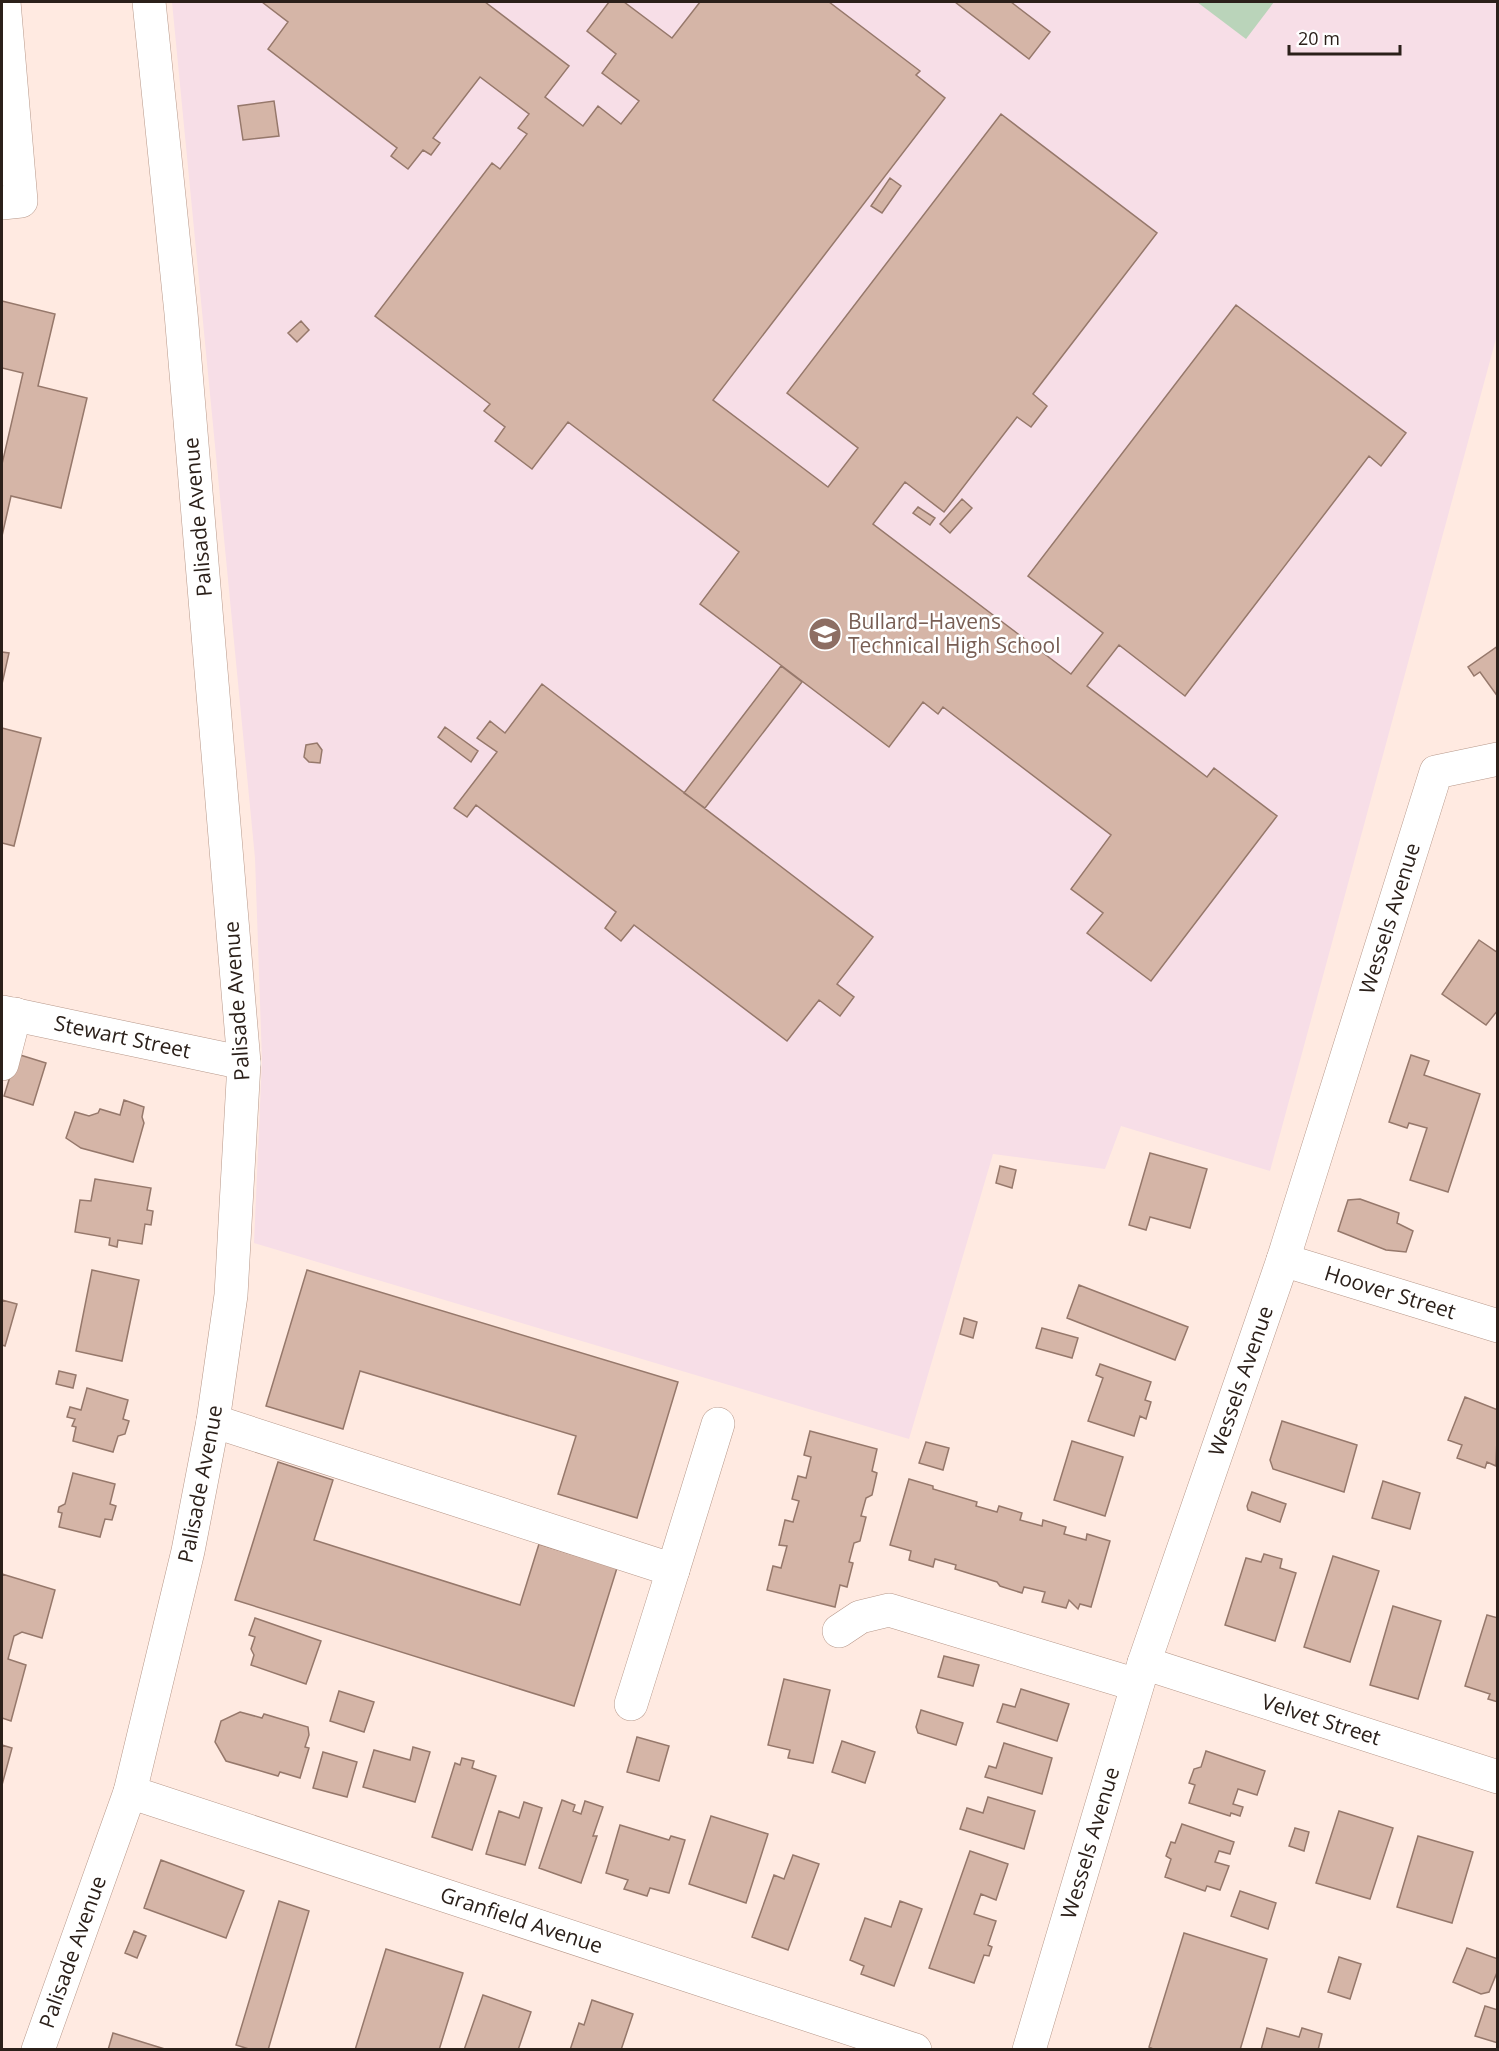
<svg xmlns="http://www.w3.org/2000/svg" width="1499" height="2051" viewBox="0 0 1499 2051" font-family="'Open Sans',sans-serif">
<rect width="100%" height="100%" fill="#ffeae1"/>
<!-- education -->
<path fill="#f7dee7" d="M172,2H1497V335L1270,1171L1121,1126L1105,1169L993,1154L909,1439L254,1243L262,1060L255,858Z"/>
<!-- green -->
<path fill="#bad4ba" d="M1197,2H1274L1246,39Z"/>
<!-- building -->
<path fill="#d5b5a7" stroke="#96786b" stroke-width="1.5" d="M262,2H485L569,66L545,97L583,126L598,106L621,124L639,101L602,73L616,54L587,31L609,2H624L672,38L700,2H829L920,71L916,75L945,98L713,400L828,487L858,448L787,393L1001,114L1157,233L1033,394L1047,406L1031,427L1017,417L944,512L905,482L873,524L1071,674L1103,633L1028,576L1236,305L1406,433L1381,466L1369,456L1185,696L1119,645L1087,686L1207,777L1214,768L1277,816L1151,981L1087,933L1103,913L1071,889L1111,835L943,707L938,714L923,702L889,747L700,604L739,552L568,422L532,469L495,441L505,427L484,411L490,404L375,316L492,163L500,169L527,134L518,128L529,114L480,77L433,138L440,143L431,155L423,150L408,169L391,156L397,148L268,49L288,22Z
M955,2H1011L1050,32L1029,59Z
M274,101L279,136L243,140L238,106Z
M890,178L901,186L882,213L871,206Z
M2,301L55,314L38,386L87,398L61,508L11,496L2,536V464L23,373L2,368Z
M301,321L309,330L297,342L288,333Z
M962,499L972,508L950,533L940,524Z
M918,507L935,518L930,525L913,513Z
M1498,646V697L1480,672L1474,676L1468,667Z
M2,652L9,653L2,684Z
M781,666L802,682L705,808L684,793Z
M542,684L873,937L837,984L854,997L840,1016L819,1000L787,1041L634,925L621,941L605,928L616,912L476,805L467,817L454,808L497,752L477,738L490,721L505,733Z
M445,727L478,751L471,762L438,737Z
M2,728L41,738L14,846L2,843Z
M317,743L322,750L320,763L309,762L304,757L306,745Z
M1479,940L1498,953V1010L1486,1025L1442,994Z
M17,1054L46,1063L33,1105L4,1096Z
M1411,1055L1429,1061L1424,1075L1480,1094L1448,1192L1410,1180L1427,1128L1409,1123L1407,1128L1389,1122Z
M124,1100L144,1107L142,1117L144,1123L133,1162L81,1148L66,1138L75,1112L89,1116L98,1113L100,1109L120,1115Z
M1150,1153L1207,1169L1190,1228L1150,1217L1146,1230L1129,1225Z
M1000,1166L1016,1170L1012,1188L996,1183Z
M95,1179L151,1188L147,1210L153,1211L151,1225L145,1224L142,1244L118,1240L117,1247L109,1245L110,1238L75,1232L80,1200L91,1201Z
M1360,1199L1399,1213L1397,1223L1413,1231L1406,1252L1386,1250L1338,1231L1348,1200Z
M92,1270L139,1280L122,1361L76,1351Z
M307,1270L678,1382L637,1518L558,1494L576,1436L360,1371L343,1429L266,1406Z
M1079,1285L1188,1327L1175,1360L1067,1318Z
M2,1300L17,1304L5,1346L2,1345Z
M964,1318L977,1322L973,1338L960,1334Z
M1042,1328L1078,1338L1072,1358L1036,1348Z
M1100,1364L1151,1382L1145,1400L1151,1402L1146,1419L1140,1416L1134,1436L1088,1421L1103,1378L1096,1375Z
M59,1371L76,1375L73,1388L56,1384Z
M87,1388L128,1400L123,1419L129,1421L125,1434L118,1436L113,1452L73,1441L76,1427L72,1426L75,1419L67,1417L70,1407L81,1410Z
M1465,1397L1498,1410L1496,1466L1487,1462L1485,1468L1457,1458L1462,1445L1448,1440Z
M1282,1421L1357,1445L1344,1492L1273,1469L1270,1460Z
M810,1431L877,1449L872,1471L877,1473L872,1495L866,1498L861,1516L866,1517L860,1541L854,1543L849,1562L853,1563L847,1587L840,1585L835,1607L767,1590L773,1566L781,1568L787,1546L779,1545L785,1520L793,1522L799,1501L792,1499L798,1476L806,1478L811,1457L804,1455Z
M1072,1441L1123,1457L1105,1516L1054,1500Z
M926,1442L949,1448L943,1470L919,1463Z
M278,1462L333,1480L314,1540L520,1605L539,1544L617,1568L574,1706L235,1600Z
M73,1473L115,1484L110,1504L116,1506L112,1520L105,1519L100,1537L59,1527L62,1513L58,1512L59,1507L65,1504Z
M909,1479L933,1486V1489L977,1502L976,1506L997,1512L999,1506L1022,1513L1020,1520L1042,1526L1043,1520L1066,1527L1064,1534L1086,1540L1087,1534L1110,1541L1091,1607L1080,1604L1078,1609L1069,1600L1066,1608L1042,1602L1045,1592L1024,1587L1022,1593L1000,1586L997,1582L955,1569L956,1565L935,1559L933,1567L909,1560L911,1551L890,1545Z
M1383,1481L1420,1493L1410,1529L1372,1518Z
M1252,1492L1286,1504L1280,1522L1248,1510L1247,1506Z
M1264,1554L1282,1559L1280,1568L1296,1573L1275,1641L1225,1625L1246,1558L1261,1562Z
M1333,1556L1379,1571L1350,1662L1304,1647Z
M2,1574L55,1590L42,1638L22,1632L14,1636L8,1659L26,1665L11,1721L2,1718Z
M1393,1606L1441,1621L1418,1699L1370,1685Z
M1487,1615L1498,1618V1702L1488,1699L1490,1694L1465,1686Z
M255,1618L321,1641L306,1684L251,1665L254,1655L251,1649L255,1637L249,1635Z
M944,1656L979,1665L973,1686L938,1677Z
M784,1679L830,1690L813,1763L788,1758L790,1750L768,1745Z
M1021,1689L1069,1704L1057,1741L997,1722L1003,1704L1015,1707Z
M339,1691L374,1702L364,1732L330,1721Z
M921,1710L963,1723L956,1745L918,1733L916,1727Z
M240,1712L262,1718L264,1714L308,1727L309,1735L305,1747L309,1748L300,1778L280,1772L278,1776L226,1761L215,1742L221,1721Z
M637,1737L669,1746L659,1781L627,1772Z
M842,1741L875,1752L865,1783L832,1772Z
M1004,1743L1052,1758L1042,1794L985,1777L989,1766L996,1768Z
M2,1745L12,1748L2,1785Z
M413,1747L430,1752L415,1802L363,1787L374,1750L410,1760Z
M1206,1751L1265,1771L1257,1795L1238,1789L1233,1804L1243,1807L1240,1816L1231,1813L1230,1816L1189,1803L1195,1785L1189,1783L1194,1769L1201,1767Z
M323,1752L357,1762L347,1797L313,1788Z
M462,1758L474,1761L472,1768L496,1776L472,1850L432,1837L455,1763L460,1765Z
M988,1797L1035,1811L1024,1849L960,1829L967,1808L983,1813Z
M562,1800L575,1805L573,1811L581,1814L585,1801L603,1807L593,1836H597L581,1883L539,1868Z
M524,1802L542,1808L525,1865L486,1854L499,1811L519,1818Z
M1339,1811L1393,1828L1370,1899L1316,1883Z
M711,1816L768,1834L746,1903L689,1884Z
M1182,1824L1234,1842L1230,1854L1219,1851L1215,1862L1229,1866L1220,1890L1207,1886L1205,1891L1165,1877L1171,1859L1166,1856L1171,1842L1175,1843Z
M620,1825L669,1840L671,1836L685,1840L669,1893L650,1888L647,1896L624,1889L628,1880L606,1873Z
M1295,1828L1309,1832L1304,1851L1289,1846Z
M1418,1836L1473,1852L1452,1923L1397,1907Z
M970,1851L1008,1864L996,1900L981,1894L974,1914L996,1921L988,1945L992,1947L989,1956L984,1955L974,1983L929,1968Z
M793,1855L819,1864L788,1950L752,1937L774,1875L784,1879Z
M161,1860L244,1891L226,1938L144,1908Z
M1240,1891L1276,1903L1268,1929L1231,1916Z
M279,1901L309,1911L268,2050H252L236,2045Z
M900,1901L922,1909L894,1986L861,1974L864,1966L850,1960L865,1918L891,1927Z
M134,1931L146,1936L137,1958L125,1953Z
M1184,1933L1267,1959L1240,2050H1155L1149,2047Z
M1467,1948L1498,1959V1970L1489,1992L1481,1994L1453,1982Z
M386,1949L463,1973L439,2050H355Z
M1339,1957L1361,1964L1350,1999L1328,1992Z
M483,1995L531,2012L518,2050H464Z
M592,2000L633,2014L621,2050H570L579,2023L584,2025Z
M1485,2006L1498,2010V2043L1475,2036Z
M1267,2028L1299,2037L1302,2028L1322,2034L1318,2050H1261Z
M113,2033L168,2050H108Z"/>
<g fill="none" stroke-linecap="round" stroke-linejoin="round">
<!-- minor casing -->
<g stroke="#b7988a" stroke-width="34">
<g id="minor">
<path d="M2,203L21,201L4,2"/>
<path id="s1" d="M2,1012L244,1063"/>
<path d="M2,1064L15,1014"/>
<path id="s2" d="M1283,1260L1498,1326"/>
<path d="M213,1421L673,1570L718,1424"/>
<path d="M839,1631L860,1617L889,1610L1137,1685"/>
<path id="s3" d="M1144,1663L1498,1777"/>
<path d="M631,1704L673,1570"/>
<path id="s4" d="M130,1792L915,2050"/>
<path id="s5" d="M38,2050L130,1792L188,1551L213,1421L231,1295L244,1063L181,313L149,2"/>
<path id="s6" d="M1029,2050L1144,1663L1283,1260L1436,772L1498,759"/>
</g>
</g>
<!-- minor -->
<use href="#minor" stroke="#fff" stroke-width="33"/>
</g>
<!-- icons -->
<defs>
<g id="school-disc" transform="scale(1.725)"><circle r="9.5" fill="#8d6e63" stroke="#fff"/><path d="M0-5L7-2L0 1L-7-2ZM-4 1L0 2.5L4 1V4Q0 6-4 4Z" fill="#fff"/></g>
</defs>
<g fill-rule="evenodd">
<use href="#school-disc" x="825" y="634"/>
</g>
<g text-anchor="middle" stroke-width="5" stroke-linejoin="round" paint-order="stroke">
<!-- street labels -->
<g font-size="21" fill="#2b201a" stroke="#fff">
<text transform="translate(198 517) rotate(-95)" y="7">Palisade Avenue</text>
<text dy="7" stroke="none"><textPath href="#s6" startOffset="1188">Wessels Avenue</textPath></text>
<text transform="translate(237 1001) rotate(-94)" y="7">Palisade Avenue</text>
<text dy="7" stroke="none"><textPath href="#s1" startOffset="123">Stewart Street</textPath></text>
<text dy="7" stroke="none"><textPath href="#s2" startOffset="112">Hoover Street</textPath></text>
<text dy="7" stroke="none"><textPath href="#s6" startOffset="702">Wessels Avenue</textPath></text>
<text dy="7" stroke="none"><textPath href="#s5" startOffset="590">Palisade Avenue</textPath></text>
<text dy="7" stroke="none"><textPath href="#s3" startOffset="186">Velvet Street</textPath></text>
<text dy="7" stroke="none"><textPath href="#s6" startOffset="216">Wessels Avenue</textPath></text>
<text dy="7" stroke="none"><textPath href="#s4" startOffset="412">Granfield Avenue</textPath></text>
<text dy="7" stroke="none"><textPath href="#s5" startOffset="104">Palisade Avenue</textPath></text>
</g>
<!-- education labels -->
<g font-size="21" fill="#785e54" stroke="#fff" text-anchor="start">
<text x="848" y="629">Bullard–Havens<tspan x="848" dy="24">Technical High School</tspan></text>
</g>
</g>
<!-- border -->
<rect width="1499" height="2051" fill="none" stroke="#2b201a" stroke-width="6"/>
<!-- scale -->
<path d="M1289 45v9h111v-9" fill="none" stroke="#2b201a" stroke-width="3"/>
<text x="1298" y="45" font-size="18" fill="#2b201a" stroke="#ffffff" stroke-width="4.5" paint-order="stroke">20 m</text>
</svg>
